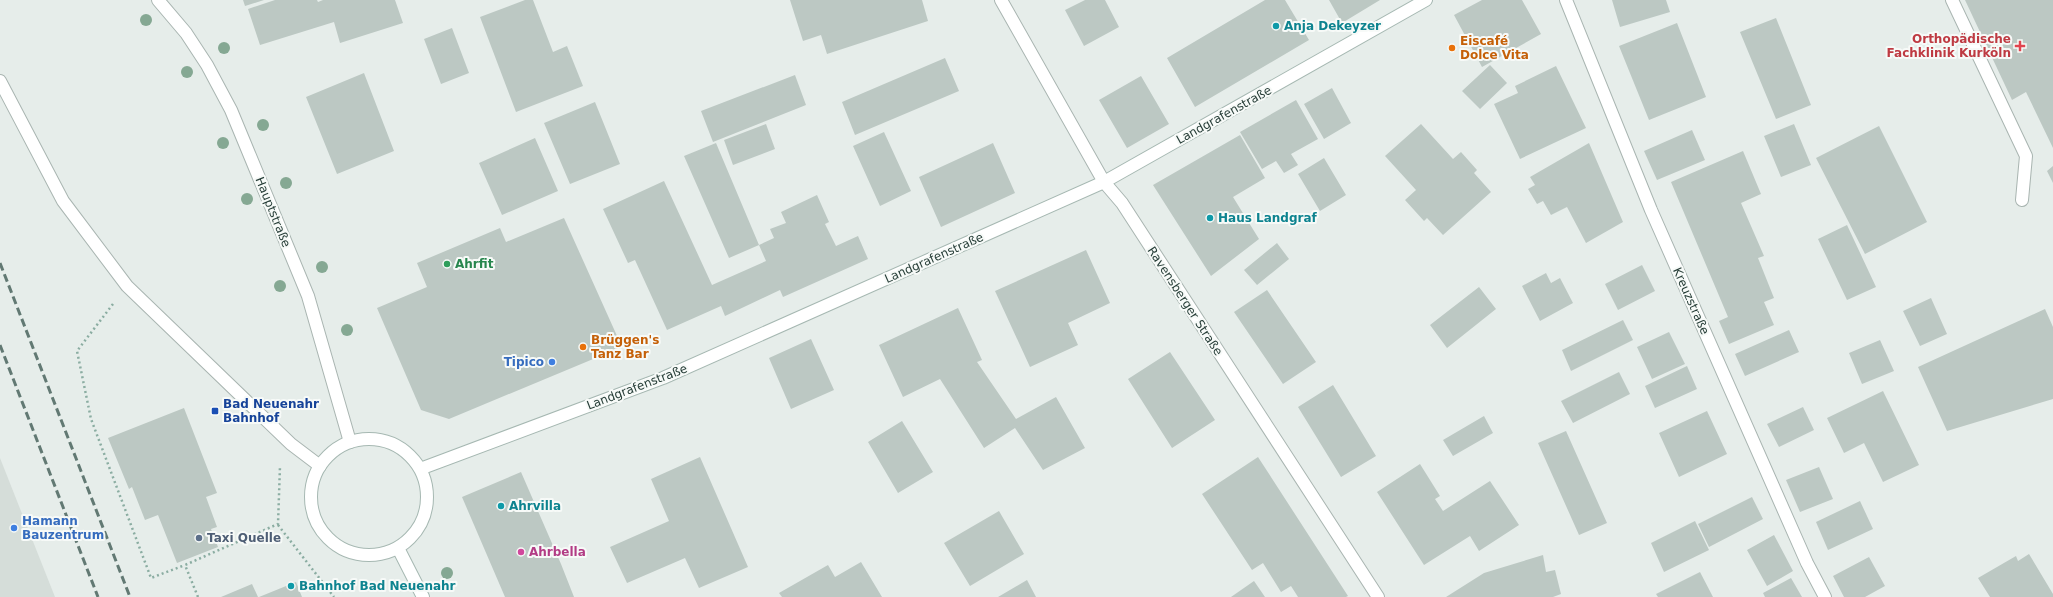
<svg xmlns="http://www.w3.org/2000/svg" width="2053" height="597" viewBox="0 0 2053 597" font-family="'DejaVu Sans',sans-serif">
<rect width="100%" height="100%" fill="#e6edea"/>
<!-- built -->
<path fill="#d5ddd9" d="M0,458L55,597H0Z"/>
<!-- building -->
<path fill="#bcc8c3" d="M243,0H264L245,6Z
M275,0H317L318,2L323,0H395L403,23L340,43L334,22L260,45L248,9Z
M525,0H533L553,52L567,46L583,86L516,112L480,17Z
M790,0H922L928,21L827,54L821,35L803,41Z
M1085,0H1105L1119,27L1084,46L1065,10Z
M1265,0H1285L1309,40L1195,107L1167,58Z
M1329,0H1380L1342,23Z
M1482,0H1522L1541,34L1482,67L1454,15Z
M1612,0H1666L1670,12L1620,27Z
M1965,0H2053V148L2026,92L2012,100Z
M1776,18L1811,105L1776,119L1740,32Z
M1677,23L1706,97L1649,120L1619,46Z
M452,28L469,73L441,84L424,39Z
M945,58L959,91L855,135L842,102Z
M1490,65L1507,83L1480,109L1462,91Z
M1556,66L1586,128L1520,159L1494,104L1518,93L1515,86Z
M364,73L394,151L337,174L306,97Z
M795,75L806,105L713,142L701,111Z
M1141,76L1169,124L1127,148L1099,100Z
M1332,88L1351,123L1324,139L1304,104Z
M1296,100L1318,139L1291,154L1298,165L1284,173L1276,161L1262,169L1240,132Z
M595,102L620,164L570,184L544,123Z
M766,124L775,149L733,165L724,140Z
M1421,124L1453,159L1461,152L1477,170L1474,173L1491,192L1443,235L1427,218L1424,221L1405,200L1416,190L1385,156Z
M1794,124L1811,165L1781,177L1764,136Z
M1879,126L1927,222L1865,254L1816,158Z
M1692,130L1705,160L1657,180L1644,151Z
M884,132L911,191L880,206L853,146Z
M1240,135L1265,178L1233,197L1259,239L1211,276L1153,185Z
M535,138L558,191L502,215L479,163Z
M716,143L759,245L729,258L684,156Z
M993,143L1015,193L941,227L919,177Z
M1589,143L1623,222L1586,243L1567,207L1551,215L1543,201L1537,204L1528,189L1535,185L1530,177Z
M1743,151L1761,194L1741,203L1764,256L1758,258L1774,298L1764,302L1774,325L1729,344L1719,321L1728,317L1671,182Z
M1324,158L1346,195L1320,211L1298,174Z
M2053,166V183L2047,171Z
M664,181L712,285L766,261L759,245L774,238L770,229L786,223L781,212L817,195L829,222L825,224L836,246L858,236L868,259L783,297L780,290L725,316L721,306L667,330L635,260L628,263L603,209Z
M564,218L622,347L449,419L421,410L377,308L427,287L417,263L500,228L506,242Z
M1847,225L1876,287L1847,300L1818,239Z
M1277,243L1289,259L1257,285L1244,270Z
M1086,250L1110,303L1068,323L1078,345L1030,367L995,291Z
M1642,265L1655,291L1618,310L1605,284Z
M1546,273L1551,283L1560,278L1573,303L1540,321L1522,286Z
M1479,287L1496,309L1447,348L1430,325Z
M1267,290L1316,362L1283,384L1234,312Z
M1931,298L1947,334L1920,346L1903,311Z
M958,308L982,360L977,362L1016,419L1056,397L1085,448L1043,470L1015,428L984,448L940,379L903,397L879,345Z
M2045,309L2053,327V399L1947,431L1918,367Z
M1623,320L1633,340L1571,371L1562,350Z
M1789,330L1799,352L1745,376L1735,354Z
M1669,332L1685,364L1652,379L1637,347Z
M811,339L834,390L791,409L769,358Z
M1880,340L1894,371L1862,384L1849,353Z
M1170,352L1215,420L1172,448L1128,379Z
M1687,366L1697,389L1655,408L1645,386Z
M1619,372L1630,394L1573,423L1561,401Z
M1333,385L1376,456L1341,477L1298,407Z
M1883,391L1919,465L1883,482L1864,443L1844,453L1827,418Z
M1803,407L1814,430L1779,447L1767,424Z
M184,408L217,493L206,497L217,527L211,529L218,547L177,563L158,515L145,520L132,487L129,489L108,438Z
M1707,411L1727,454L1679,477L1659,433Z
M1484,416L1493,433L1453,456L1443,440Z
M902,421L933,472L898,493L868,442Z
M1566,431L1607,523L1579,535L1538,443Z
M700,457L748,567L699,588L685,558L627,583L610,547L669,521L651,479Z
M1258,457L1348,596L1346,597H1298L1291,586L1281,592L1263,563L1252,570L1202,494Z
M1420,464L1440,496L1435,499L1443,511L1490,481L1519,525L1479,551L1470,536L1424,565L1377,492Z
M1819,467L1833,499L1800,512L1786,480Z
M521,472L561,564L574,597H505L462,497Z
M1752,497L1763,519L1709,547L1698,524Z
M1860,501L1873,529L1828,550L1816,522Z
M999,511L1024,554L970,586L944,543Z
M1695,521L1709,550L1664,572L1651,543Z
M1774,535L1793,571L1767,586L1747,550Z
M2029,554L2053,594V597H1990L1978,578L2016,556L2018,561Z
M1543,555L1546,572L1555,570L1561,594L1553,597H1446L1484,573Z
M1869,557L1885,586L1865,597H1844L1833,576Z
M861,562L882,597H782L779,593L828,565L835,577Z
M1700,572L1713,597H1658L1656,594Z
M1791,578L1802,597H1765L1763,593Z
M1027,580L1036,597H998Z
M1254,581L1265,597H1231Z
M296,582L302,597H259Z
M252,584L258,597H221Z"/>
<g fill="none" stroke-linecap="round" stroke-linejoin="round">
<!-- lane casing -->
<g stroke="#a9b5b1" stroke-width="14">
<path id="lane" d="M1952,0L2026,156L2022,200
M0,81L63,201L127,286L291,444L320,466"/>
</g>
<!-- street casing -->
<g stroke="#a9b5b1" stroke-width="14">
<path id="street" d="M158,0L186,33L207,65L231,110L308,296L350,442
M1001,0L1104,182L1122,203L1378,597
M1566,0L1651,210L1807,563L1825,597"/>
</g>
<!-- secondary casing -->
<g stroke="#a6b8b2" stroke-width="14">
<path id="secondary" d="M311 497a58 58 0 1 1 116 0a58 58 0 1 1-116 0Z
M420,469L663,378L1104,182L1426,0
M398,548L423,597"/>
</g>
<!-- path -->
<path stroke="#8bada2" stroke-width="2.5" stroke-dasharray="2 3" stroke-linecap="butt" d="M113,304L77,351L91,419L151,578L185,565
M278,525L334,597
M198,597L185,565L278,524L280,466"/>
<!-- lane -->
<use href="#lane" stroke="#fff" stroke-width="12"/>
<!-- street -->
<use href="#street" stroke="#fff" stroke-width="12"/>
<!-- secondary -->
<use href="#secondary" stroke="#fff" stroke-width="12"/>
<!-- rail -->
<path stroke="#627973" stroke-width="3" stroke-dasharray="8 4" stroke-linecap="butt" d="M0,263L130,597
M0,345L98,597"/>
</g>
<!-- trees -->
<g fill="#85a893">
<circle cx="146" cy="20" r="6"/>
<circle cx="224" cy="48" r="6"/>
<circle cx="187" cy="72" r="6"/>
<circle cx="263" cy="125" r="6"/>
<circle cx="223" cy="143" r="6"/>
<circle cx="286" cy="183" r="6"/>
<circle cx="247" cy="199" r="6"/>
<circle cx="322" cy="267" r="6"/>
<circle cx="280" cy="286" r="6"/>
<circle cx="347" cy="330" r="6"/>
<circle cx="447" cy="573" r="6"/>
</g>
<!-- markers -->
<g fill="#0f9aa8" stroke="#f7faf8" stroke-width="1.5">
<circle cx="1276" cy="26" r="4"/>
<circle cx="1210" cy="218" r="4"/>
<circle cx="501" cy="506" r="4"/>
<circle cx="291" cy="586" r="4"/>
</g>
<path fill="#e0444e" stroke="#f7faf8" stroke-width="1.5" d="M2018 40h4v4h4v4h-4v4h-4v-4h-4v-4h4z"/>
<g fill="#e8710a" stroke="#f7faf8" stroke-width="1.5">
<circle cx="1452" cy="48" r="4"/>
<circle cx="583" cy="347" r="4"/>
</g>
<circle fill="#2e9e5b" stroke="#f7faf8" stroke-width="1.5" cx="447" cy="264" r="4"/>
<g fill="#3f7fe0" stroke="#f7faf8" stroke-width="1.5">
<circle cx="552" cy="362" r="4"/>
<circle cx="14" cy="528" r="4"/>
</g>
<rect fill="#1a4fb4" stroke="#f7faf8" stroke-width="1.5" x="211" y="407" width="8" height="8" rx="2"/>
<circle fill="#5c6f8a" stroke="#f7faf8" stroke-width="1.5" cx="199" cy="538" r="4"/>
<circle fill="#d1479c" stroke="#f7faf8" stroke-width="1.5" cx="521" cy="552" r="4"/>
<g text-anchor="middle" stroke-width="4" stroke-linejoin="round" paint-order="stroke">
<!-- culture labels -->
<g font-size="12" font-weight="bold" fill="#0d838f" stroke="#f7faf8" text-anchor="start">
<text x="1284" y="30">Anja Dekeyzer</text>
<text x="1218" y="222">Haus Landgraf</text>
<text x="509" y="510">Ahrvilla</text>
<text x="299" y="590">Bahnhof Bad Neuenahr</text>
</g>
<!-- health labels -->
<g font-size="12" font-weight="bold" fill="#be3a42" stroke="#f7faf8" text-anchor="end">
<text x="2011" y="43">Orthopädische<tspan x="2011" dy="14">Fachklinik Kurköln</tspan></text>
</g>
<!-- food labels -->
<g font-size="12" font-weight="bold" fill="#c56008" stroke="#f7faf8" text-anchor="start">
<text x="1460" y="45">Eiscafé<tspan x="1460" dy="14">Dolce Vita</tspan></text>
<text x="591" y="344">Brüggen's<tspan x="591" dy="14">Tanz Bar</tspan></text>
</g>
<!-- street labels -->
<g font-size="12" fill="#273e38" stroke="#f7faf8">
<text transform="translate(1224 115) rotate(-29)" y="4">Landgrafenstraße</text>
<text transform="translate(273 212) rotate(68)" y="4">Hauptstraße</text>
<text transform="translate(934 258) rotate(-24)" y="4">Landgrafenstraße</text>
<text transform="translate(1185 301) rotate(57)" y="4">Ravensberger Straße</text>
<text transform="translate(1691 301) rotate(66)" y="4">Kreuzstraße</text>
<text transform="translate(637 387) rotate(-21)" y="4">Landgrafenstraße</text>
</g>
<!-- leisure labels -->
<g font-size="12" font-weight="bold" fill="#27864d" stroke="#f7faf8" text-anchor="start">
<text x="455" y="268">Ahrfit</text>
</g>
<!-- shop labels -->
<g font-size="12" font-weight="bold" fill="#366cbe" stroke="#f7faf8" text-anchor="end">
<text x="544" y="366">Tipico</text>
<text x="22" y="525" text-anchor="start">Hamann<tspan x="22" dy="14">Bauzentrum</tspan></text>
</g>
<!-- transit labels -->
<g font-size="12" font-weight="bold" fill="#164399" stroke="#f7faf8" text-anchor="start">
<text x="223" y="408">Bad Neuenahr<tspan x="223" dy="14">Bahnhof</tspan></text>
</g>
<!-- service labels -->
<g font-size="12" font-weight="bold" fill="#4e5e75" stroke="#f7faf8" text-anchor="start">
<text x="207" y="542">Taxi Quelle</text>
</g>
<!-- hotel labels -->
<g font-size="12" font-weight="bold" fill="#b23c85" stroke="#f7faf8" text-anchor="start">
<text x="529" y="556">Ahrbella</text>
</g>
</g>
</svg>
